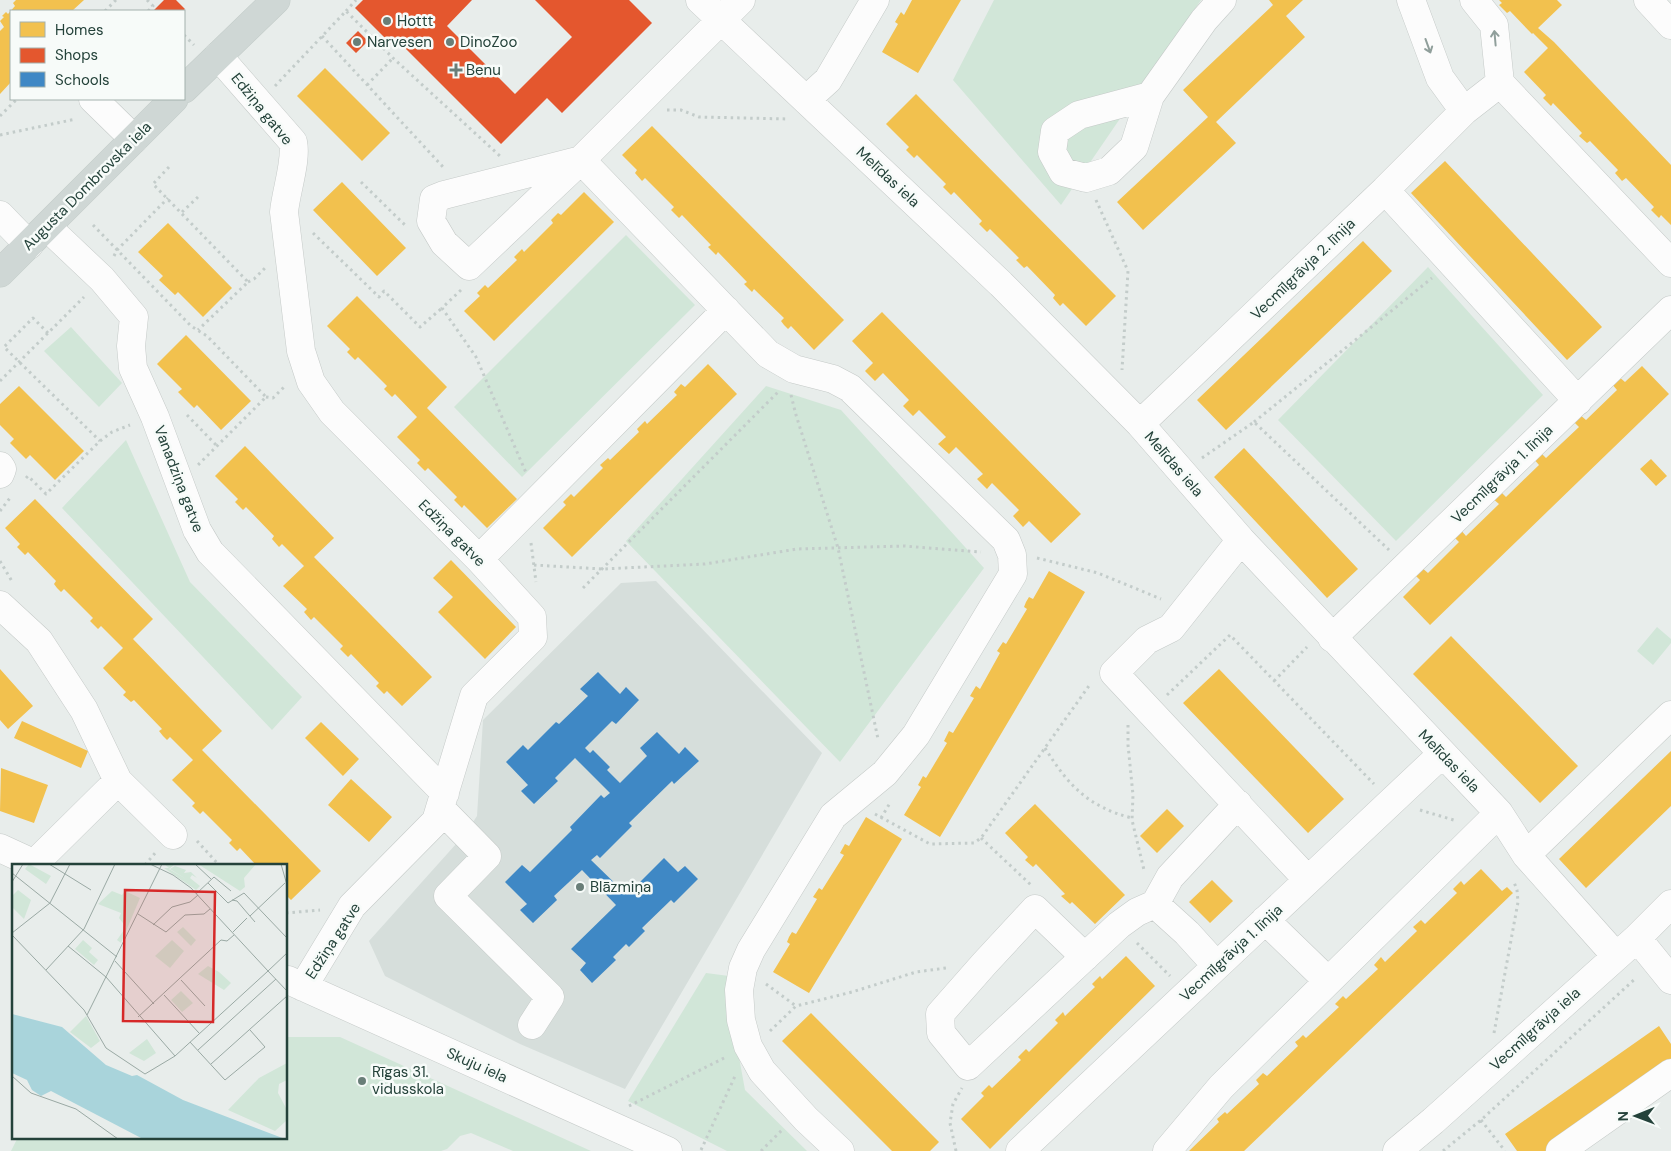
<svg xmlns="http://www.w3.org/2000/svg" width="1671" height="1151" viewBox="0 0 1671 1151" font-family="'DM Sans',sans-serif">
<rect width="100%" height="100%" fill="#e8edeb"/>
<!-- built -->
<path fill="#d6dedb" d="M656,581L822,753L625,1089L520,1044L385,976L369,941L465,834L477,816L483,720L621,583Z"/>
<!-- green -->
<path fill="#d1e6d8" d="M994,0H1201L1061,205L953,80Z
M626,235L695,305L522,477L454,407Z
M1428,267L1543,395L1396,541L1278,420Z
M71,327L122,383L99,407L44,351Z
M766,386L841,410L984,568L840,762L626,541Z
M126,440L190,582L302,697L272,730L62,508Z
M1657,627L1671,639V643L1653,665L1637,651Z
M706,973L729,976L737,1046L745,1090L807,1151H727L628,1101Z
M286,1037H340L591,1151H513L471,1133L460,1136L447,1149L441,1151H11L18,1137H286Z"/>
<!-- homes -->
<path fill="#f2c14e" d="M16,0H84L72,11H11V82L0,94V31L4,27L0,21L4,17L2,16L6,12L8,14L15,6L13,3Z
M912,0H961L918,73L882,52L898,24L895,22L901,12L904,15Z
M1269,0H1303L1286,16L1305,37L1216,122L1236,143L1143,230L1117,202L1208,117L1183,90L1273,5Z
M1499,0H1557L1562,5L1538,28L1554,42L1671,165V225L1661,215L1659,218L1651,210L1654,207L1626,178L1622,181L1615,173L1618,170L1590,141L1587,143L1579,136L1582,133L1553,103L1551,106L1543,98L1546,95L1524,72L1548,48L1533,33L1532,34L1510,11L1507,13L1499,5L1502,3Z
M325,68L390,133L362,161L297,96Z
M916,94L1116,296L1086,326L1063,303L1060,306L1053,298L1055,295L1027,266L1024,268L1016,260L1019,258L990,229L987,232L979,224L982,221L954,192L951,195L943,187L946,184L917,155L914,158L906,150L909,147L886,124Z
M652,126L844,320L814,350L791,326L788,329L784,325L781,321L784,318L754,289L752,292L744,284L747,282L718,252L716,255L708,247L711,245L682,215L679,218L671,210L674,207L645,178L642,181L635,173L637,170L622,155Z
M1445,161L1602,327L1567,360L1411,193Z
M342,182L406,248L377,276L313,210Z
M584,192L614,222L494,341L464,311L480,296L477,293L485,285L488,288L517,260L514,257L522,249L524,252L553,223L551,220L558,213L561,215Z
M168,223L232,288L203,317L178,292L175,295L159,280L163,276L138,252Z
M1363,241L1392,271L1226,430L1197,400Z
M357,296L447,387L427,408L517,499L487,528L464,505L462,508L454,500L457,497L428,468L425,471L417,463L420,460L397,437L417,417L395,394L392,397L384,389L387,386L358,357L355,360L347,352L350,349L327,326Z
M882,312L1081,514L1051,543L1029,521L1023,527L1013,516L1019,510L992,483L987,489L977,479L983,474L956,447L949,454L938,444L946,437L919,410L913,416L903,406L909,400L883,373L875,381L865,371L873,363L852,341Z
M186,335L251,401L221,430L197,405L194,408L178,392L182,389L157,364Z
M708,364L737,394L572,557L543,528L566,505L563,502L571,494L574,497L603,468L600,465L608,458L610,460L639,432L637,429L645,421L647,424L677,395L674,392L681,384L685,387Z
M1642,366L1669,394L1430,625L1403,597L1420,580L1414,574L1421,567L1428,573L1459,542L1453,536L1460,529L1466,536L1499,504L1492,498L1500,491L1506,497L1539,465L1533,458L1540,452L1546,458L1579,427L1572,420L1579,414L1586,420L1617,390L1611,383L1618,376L1625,382Z
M19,386L84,451L55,480L30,455L26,459L10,443L14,439L0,425V404Z
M245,446L334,538L314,557L432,677L402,706L387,691L384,694L376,686L379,683L351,654L348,657L340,649L343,646L314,617L311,620L304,612L307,609L283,586L304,566L282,544L279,547L272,539L274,536L246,507L243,510L235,502L238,499L215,476Z
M1244,448L1358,569L1327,598L1214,477Z
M1651,459L1667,476L1656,486L1640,469Z
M35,499L153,619L133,639L222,731L202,750L321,871L291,900L286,895V865H256L240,848L237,851L229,843L232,840L203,811L200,814L192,806L195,803L172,780L193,760L170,737L167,740L163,736L159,731L162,729L134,700L131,702L123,695L126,692L103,668L123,648L101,626L98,629L90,621L93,618L64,589L61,592L57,588L54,584L56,581L28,552L25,555L17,547L20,544L5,528Z
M451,560L516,627L485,659L438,612L453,597L433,578Z
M1049,571L1085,592L940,837L904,815L921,787L918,785L923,776L926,778L947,743L944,741L949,731L953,733L974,698L970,696L976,686L980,689L1000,653L997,651L1003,642L1006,644L1027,609L1024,607L1026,602L1029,597L1033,599Z
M1451,636L1578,766L1540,803L1413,674Z
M0,669L33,706L8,729L0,720Z
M1219,669L1344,799L1308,833L1183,703Z
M22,721L88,751L81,768L14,738Z
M321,722L359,759L343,776L305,738Z
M1671,751V806L1586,888L1559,859Z
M1,768L48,785L34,823L0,811Z
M351,779L392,817L369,842L328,805Z
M1035,804L1125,895L1095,924L1072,902L1070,904L1061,896L1065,894L1036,864L1033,867L1025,860L1028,857L1005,833Z
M1167,809L1184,826L1157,853L1140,836Z
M866,817L902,839L809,993L773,972L790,944L787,942L789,937L792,932L796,934L817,899L813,897L819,888L822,890L844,855L840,853L845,844L849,846Z
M1481,869L1502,891L1507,887L1513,893L1244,1151H1189L1219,1122L1217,1119L1225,1112L1227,1114L1259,1084L1256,1080L1263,1073L1267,1076L1298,1046L1295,1042L1299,1039L1303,1035L1306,1038L1339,1007L1335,1004L1343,996L1346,999L1378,969L1374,965L1381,957L1385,962L1417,931L1413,927L1421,920L1425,924L1457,893L1453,889L1461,881L1464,885Z
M1212,880L1233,901L1210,923L1189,902Z
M1126,956L1155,986L990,1149L961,1119L984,1096L981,1093L989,1085L992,1088L1021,1060L1018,1057L1026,1049L1029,1052L1058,1023L1055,1020L1063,1012L1065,1016L1095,987L1092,984L1100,976L1102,979Z
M811,1013L939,1142L930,1151H892L782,1041Z
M1659,1026L1671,1044V1065L1553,1151H1517L1505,1134Z"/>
<!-- shops -->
<path fill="#e4572e" d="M164,0H176L185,9L183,11H153Z
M363,0H472L447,26L515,94L572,37L535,0H629L652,23L562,113L547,98L501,144L397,40L392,45L355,8Z
M358,31L368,41L356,53L346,43Z"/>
<!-- schools -->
<path fill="#3f88c5" d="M598,672L620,694L626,687L639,700L616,724L612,721L585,748L590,753L593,750L610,767L607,770L620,783L647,756L640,748L657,732L679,754L685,747L699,761L674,784L672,781L629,823L632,826L600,858L597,855L591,860L627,895L664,858L678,872L685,866L698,879L674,903L671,900L642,928L645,931L629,947L626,944L613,957L616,960L592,983L580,970L586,963L571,949L616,905L582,870L554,896L557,900L533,923L520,910L527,904L505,882L522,865L530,872L572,830L570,827L601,795L604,798L610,793L575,758L555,778L558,781L534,804L521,791L528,785L506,762L523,745L528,750L556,722L559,724L588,696L580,689Z"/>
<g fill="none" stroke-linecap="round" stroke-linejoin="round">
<!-- minor casing -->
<g stroke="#c5cac8" stroke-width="29">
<path id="minor" d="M700,0L1001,284L1140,424L1241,540L1499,813L1526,855L1616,956
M1411,0L1440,78L1464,111
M1474,0L1494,25L1500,83L1671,263
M1648,0L1671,25
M218,56L293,142C297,160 286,191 284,212L301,351L311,382L332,412L479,559L532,617L533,637L474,696L436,821L352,906L303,987
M1150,96L1079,115L1055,131L1052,152L1063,172L1086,178L1109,171L1134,147L1150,96L1204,20L1222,0
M93,99L134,139
M806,100L828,80L875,0
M581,160L768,354L794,369L833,379L850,388L1006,540L1012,555L1013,574L916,735L885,773L833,816L751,950L743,968L739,990L741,1020L748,1046L762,1071L806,1119L840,1151
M581,160L444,195L434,199L431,221L444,243L469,266L581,160L741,0
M1385,190L1578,401
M0,215L29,245
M47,227L102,279L134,317L131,346L133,368L155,417L197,530L210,552L445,793
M1140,424L1385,190L1464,111L1500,83
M0,466L2,469L0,474
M1241,540L1171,628L1147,640L1114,673L1308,880
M479,559L726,310
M0,605L39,641L84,710L118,781L173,835
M1332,638L1671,310
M441,809L487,856L448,896L550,997L532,1025
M0,848L37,865
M1526,855L1671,715
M34,864L118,781
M1155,904L1170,877L1238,804
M1265,920L1328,981
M1637,938L1671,980
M1085,957L1035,909L984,964L940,1014L941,1033L968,1066L1119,925L1137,912L1155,904L1187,933L1216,965
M288,980L668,1151
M1020,1151L1442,754
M1167,1151L1221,1087L1499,813
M1397,1151L1433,1121L1637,938L1671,904
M1560,1151L1671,1073"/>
</g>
<!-- major casing -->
<g stroke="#c3ccc9" stroke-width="29">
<path id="major" d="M184,89L276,0
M0,273L174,99"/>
</g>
<!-- path -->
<path stroke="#c3ccca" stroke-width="3" stroke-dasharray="2.5 4" stroke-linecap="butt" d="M147,0L153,6L148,11
M105,11L116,0
M346,11L356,0
M184,35L194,45
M322,36L444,168
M367,85L393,58
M275,86L346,11L393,58L500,156
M667,110H681L699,117L789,119
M0,116L17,99
M0,135L76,119
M169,167L153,184L248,282L198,330
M361,182L407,227
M1096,200L1128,271L1122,370
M182,212L198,197
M93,225L191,326L207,336L266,397L198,465
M313,233L379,297L384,291L420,327L442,308
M114,256L117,250L168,198
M248,282L254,279L265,268
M461,290L442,308L476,357L527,475
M48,333L33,318L4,347L100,441
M0,381L84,297
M791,395L796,415L838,548L878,739
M266,397L273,398L285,386
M187,415L217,446
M1254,422L1432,278
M1202,458L1254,422L1389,550
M26,478L28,476L46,494L100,441L112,432L130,425
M0,511L10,498
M531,543L536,582
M1037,558L1098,573L1161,599
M0,561L13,583
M534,565L603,569L705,564L797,549L904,546L981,552
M583,588L780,390
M1274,681L1307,647
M1167,695L1230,635L1374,784
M1128,725V745L1133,795L1132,820L1144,870
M1045,748C1068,785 1088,807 1132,818
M1420,810L1457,821
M875,814L930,844L974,843L981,838L1091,683
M881,818L890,803
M981,838L1031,885
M197,841L219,865
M145,865L156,852
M286,913L320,910
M1137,943L1170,976
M766,984L796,1006
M770,1031L796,1006L852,992L916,972L946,968
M1494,1033L1518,902L1517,890L1514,882
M629,1106L726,1057
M1481,1120L1505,1151
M701,1150L736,1074
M761,1151L782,1130
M956,1151L950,1123L953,1104L962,1088
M1443,1151L1481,1120L1636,978"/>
<!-- minor -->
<use href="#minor" stroke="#fcfcfc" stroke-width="28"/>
<!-- major -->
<use href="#major" stroke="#cfd7d5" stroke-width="28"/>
</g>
<!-- one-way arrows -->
<defs><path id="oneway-shaft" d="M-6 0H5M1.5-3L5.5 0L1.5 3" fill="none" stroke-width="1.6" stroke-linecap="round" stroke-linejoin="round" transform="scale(1.25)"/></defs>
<g stroke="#909f9b">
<use href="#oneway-shaft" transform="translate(1495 38) rotate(-95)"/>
<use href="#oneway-shaft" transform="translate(1428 46) rotate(70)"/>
</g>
<!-- markers -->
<g fill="#697e78" stroke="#f7fbf9" stroke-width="2">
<circle cx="387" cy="21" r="5"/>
<circle cx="357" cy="42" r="5"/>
<circle cx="450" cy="42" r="5"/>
<path d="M453.5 62.5h5v5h5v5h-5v5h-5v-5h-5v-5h5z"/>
<circle cx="580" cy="887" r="5"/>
<circle cx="362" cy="1081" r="5"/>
</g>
<g text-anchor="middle" stroke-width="5" stroke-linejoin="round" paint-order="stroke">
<!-- poi labels -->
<g font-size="15" fill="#24423a" stroke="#f7fbf9" text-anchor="start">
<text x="397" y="26">Hottt</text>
<text x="367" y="47">Narvesen</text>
<text x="460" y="47">DinoZoo</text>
<text x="466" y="75">Benu</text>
<text x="590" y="892">Blāzmiņa</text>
<text x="372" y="1077">Rīgas 31.<tspan x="372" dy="17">vidusskola</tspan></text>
</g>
<!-- street labels -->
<g font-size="15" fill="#24423a" stroke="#f7fbf9">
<text transform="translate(262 109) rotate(51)" y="5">Edžiņa gatve</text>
<text transform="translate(888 177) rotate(43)" y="5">Melīdas iela</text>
<text transform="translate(87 186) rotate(-45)" y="5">Augusta Dombrovska iela</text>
<text transform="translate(1303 269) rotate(-44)" y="5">Vecmīlgrāvja 2. līnija</text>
<text transform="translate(1174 464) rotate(49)" y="5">Melīdas iela</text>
<text transform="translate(1502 474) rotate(-44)" y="5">Vecmīlgrāvja 1. līnija</text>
<text transform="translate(179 479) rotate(69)" y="5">Vanadziņa gatve</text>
<text transform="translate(452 533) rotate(45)" y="5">Edžiņa gatve</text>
<text transform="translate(1449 761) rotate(46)" y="5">Melīdas iela</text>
<text transform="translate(333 941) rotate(-57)" y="5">Edžiņa gatve</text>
<text transform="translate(1231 953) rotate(-43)" y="5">Vecmīlgrāvja 1. līnija</text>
<text transform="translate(1535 1029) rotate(-42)" y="5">Vecmīlgrāvja iela</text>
<text transform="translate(477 1065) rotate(24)" y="5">Skuju iela</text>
</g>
</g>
<!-- overview -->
<g transform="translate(12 864)">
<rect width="275" height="275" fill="#e8edeb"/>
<path d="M17,0L39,12L34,20L13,5ZM152,0H163L157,5L174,15L158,5L163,2L174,6L172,9L179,8L185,14L180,11L178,14L188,22L184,26L152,4H157ZM186,0H244L232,14L233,23L228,27ZM6,26L19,36L12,55L0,43V32ZM100,27L110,31L113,27L128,34L109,79L105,76L114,63L107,54L109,49L86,40ZM171,63L184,76L179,82L165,68ZM71,76L80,84L77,88L86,96L82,101L63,85ZM160,76L172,87L158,104L143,92ZM196,102L207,108L219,119L212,126L186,110ZM169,127L181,139L170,148L159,136ZM74,152L88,177L79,184L58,168ZM135,175L144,189L132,197L117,189ZM275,199V216L267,220L266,229L274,244V257L263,267L216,246L247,214Z" fill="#d1e6d8"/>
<path d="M0,150L50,163L94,201L120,212L125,211L171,236L273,275H131L39,227L29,232L20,226L15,216L0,209Z" fill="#a9d4db"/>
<path fill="none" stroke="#9aa9a4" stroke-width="1" d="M37,0L79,26M138,0L161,11L179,24L256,107L275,89M183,0L199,15M269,0L275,21M0,9L105,93M0,18L11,0M196,19L216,39L232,29L275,74M184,30L202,13L219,27M220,36L225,37L243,58M126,50L154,68L173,51L192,50L198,45M238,52L273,19M141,61L160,43L178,38L186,31M221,68L235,54M0,69L38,39L58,0M0,71L72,146L94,184L133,210L163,192L256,107L275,127M56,82L94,113L163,192M103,97L142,140M34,106L72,65L103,0M169,116L193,142M152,131L187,169M75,151L150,0M126,153L209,76L215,77L222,71M178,178L213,216L253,183L238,166M186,186L264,115M199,200L275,132M0,212L19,229L64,245L106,275"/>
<path fill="#d62828" fill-opacity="0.15" stroke="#d62828" stroke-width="2.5" d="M113,26L203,28L201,158L111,157Z"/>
<rect width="275" height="275" fill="none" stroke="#24423a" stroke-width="2.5"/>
</g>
<!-- legend -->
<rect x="10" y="10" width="175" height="90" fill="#f7fbf9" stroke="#a3b1ad"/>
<rect x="20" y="22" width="25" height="15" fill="#f2c14e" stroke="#a3b1ad"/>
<text x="55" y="35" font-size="15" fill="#24423a">Homes</text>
<rect x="20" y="48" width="25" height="15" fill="#e4572e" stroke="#a3b1ad"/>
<text x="55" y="60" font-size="15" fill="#24423a">Shops</text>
<rect x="20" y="72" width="25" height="15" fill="#3f88c5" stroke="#a3b1ad"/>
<text x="55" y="85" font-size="15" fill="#24423a">Schools</text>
<!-- north arrow -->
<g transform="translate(1636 1116) rotate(269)" stroke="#f7fbf9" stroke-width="4" paint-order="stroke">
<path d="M0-4L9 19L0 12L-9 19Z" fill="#24423a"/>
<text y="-8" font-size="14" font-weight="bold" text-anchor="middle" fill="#24423a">N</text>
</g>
</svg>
